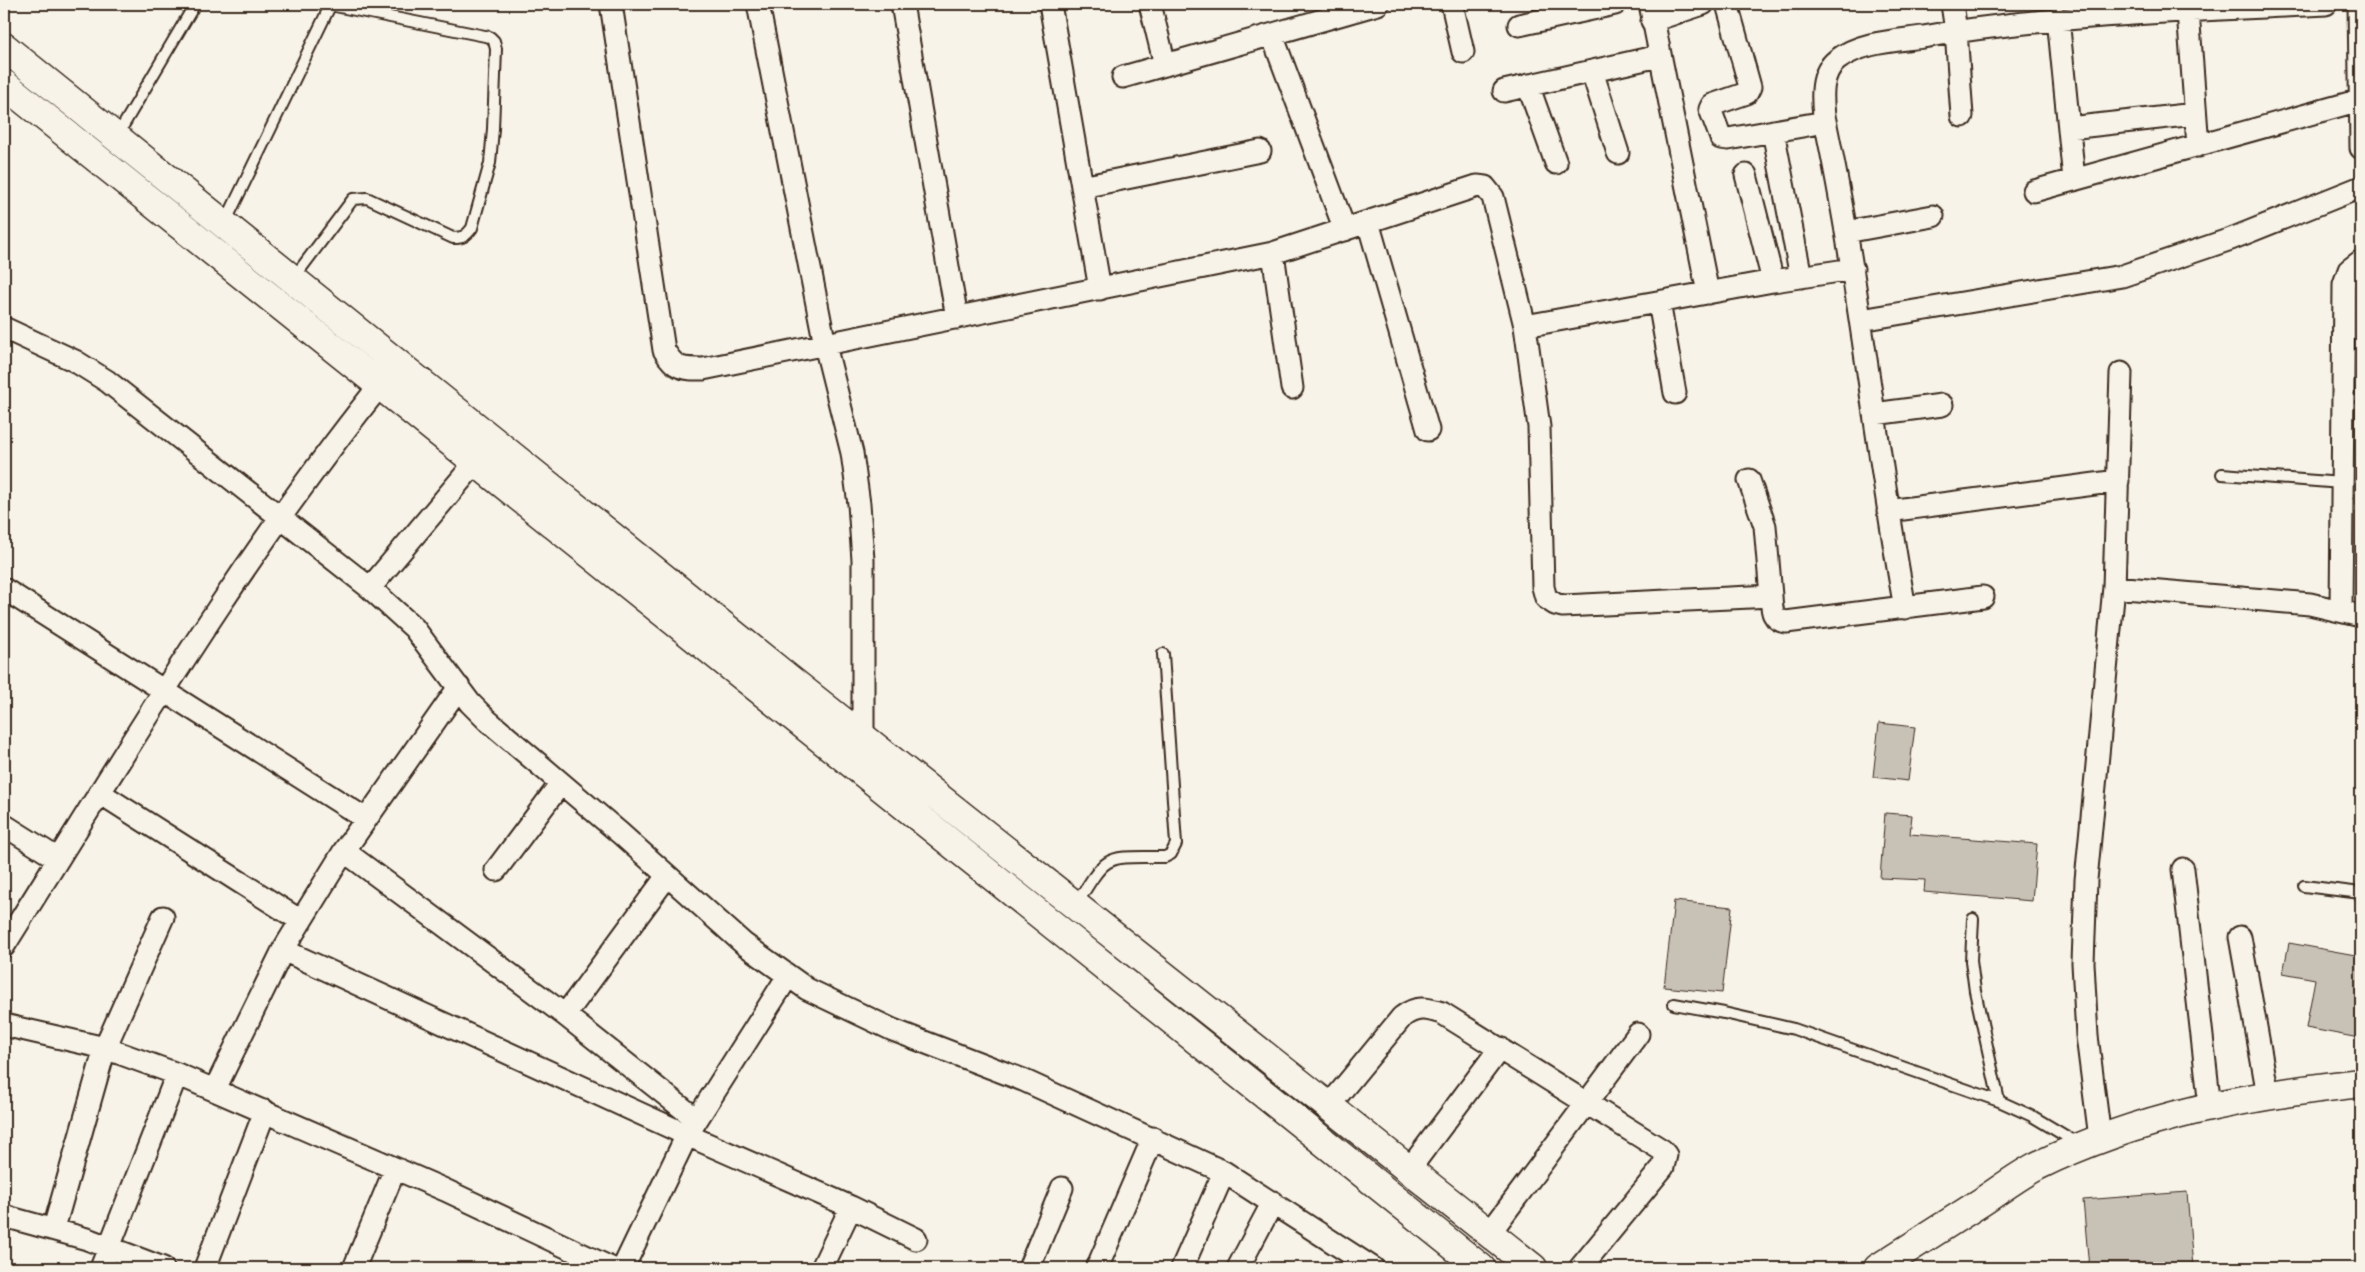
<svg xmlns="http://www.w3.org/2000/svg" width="2365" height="1272" viewBox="0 0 2365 1272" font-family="'Gochi Hand',sans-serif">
<rect width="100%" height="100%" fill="#f7f3e8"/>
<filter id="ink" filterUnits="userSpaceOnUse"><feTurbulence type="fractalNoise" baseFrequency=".02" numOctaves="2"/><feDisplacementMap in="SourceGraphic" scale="10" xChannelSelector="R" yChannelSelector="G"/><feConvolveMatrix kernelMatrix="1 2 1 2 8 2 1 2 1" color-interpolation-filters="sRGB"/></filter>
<g filter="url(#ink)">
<!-- building -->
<path fill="#c8c1b6" stroke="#3b2a1e" d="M1879,723L1915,727L1908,781L1873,777Z
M1885,813L1912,815L1910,834L2037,844L2032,901L1924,892L1925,880L1880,878Z
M1674,901L1732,907L1722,993L1664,987Z
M2289,943L2361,956V1024L2359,1038L2306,1028L2315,979L2283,973Z
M2187,1192L2193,1268H2089L2083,1200Z"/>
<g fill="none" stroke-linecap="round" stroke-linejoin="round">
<!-- service casing -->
<g stroke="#3b2a1e" stroke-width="14">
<path id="service" d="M117,136L195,4
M225,223L331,4
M293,279L353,199L367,198L453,238C463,238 466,236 472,228L490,163L493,129L496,49L494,41L490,37L330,5
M2222,474L2342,483
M2304,886L2361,893
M1076,905C1108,852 1105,857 1165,857L1171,854L1176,844L1163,654
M1973,919L1971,961L1975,991L1999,1101
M1674,1004L1724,1013L1794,1029L1999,1101L2032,1116L2079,1144"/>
</g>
<!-- minor casing -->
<g stroke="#3b2a1e" stroke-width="25">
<path id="minor" d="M611,4L664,350C675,369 682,369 703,369L1273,253L1477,186L1485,187L1493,197L1525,326L1773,281L1853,269
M758,4L825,345L852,453L859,504L863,560V738
M902,4L957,318
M1050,4L1100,289
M1150,4L1165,65
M1452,4L1463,52
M1650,4L1708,293
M1727,4L1750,87L1747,93L1712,105L1710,109L1721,138L1728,139L1825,122
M1952,4L1956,31L1962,116
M2359,4L2361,148
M2188,11L2198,146
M2058,18L2074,180
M1652,21L1703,4
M1519,25L1615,4
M1272,35L1345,230
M1592,71L1618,153
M1123,77L1378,4
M1528,85L1556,163
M1504,91L1659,56
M2069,128L2195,114
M1773,131L1801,277
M1746,175L1773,281
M1082,187L1260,151
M2034,191L2360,100
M1368,222L1428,430
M1846,232L1933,216
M1273,253L1292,388
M1659,302L1675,393
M1861,320L2122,276L2231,239L2361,187
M1525,326L1539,427L1543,587L1546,598L1555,604L1563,606L1771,596C1772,609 1771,620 1786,622L1983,597
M4,328L75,361L107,381L370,588L414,628L470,703L487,720L621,834L744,944L807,989L893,1030L1023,1080L1224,1172L1373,1268
M1874,414L1942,405
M1749,480L1765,526L1771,596
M1888,511L2118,481
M2114,587L2310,604L2361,616
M370,588L475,463
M4,589L366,819
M1905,608C1875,444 1859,279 1824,116C1822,98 1820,73 1837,60C1860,42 1895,41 1923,37C2056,14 2191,11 2326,4
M2341,610L2344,284L2349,270L2361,261
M100,793L301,921
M4,825L58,859
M344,851L565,1015L696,1119
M2183,869L2210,1107
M496,870L561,783
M2240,937L2268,1095
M4,946C126,752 244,552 389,374
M283,950L687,1135L851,1207L916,1239
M565,1015L667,876
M4,1025L105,1048L177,1074L445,1190L611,1268
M215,1089L283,950L344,851L459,687
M1328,1107L1402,1017C1416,1006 1426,1008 1442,1013L1662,1150L1666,1155L1663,1167L1580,1268
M2100,1138L2087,1036L2083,963L2086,880L2114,587L2121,373
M1408,1171L1500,1048
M4,1216L87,1239L163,1268
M54,1228L105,1048L163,917
M1489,1234L1638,1034
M101,1268L177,1074
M205,1268L265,1111
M354,1268L395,1169
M623,1268L687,1135L788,976
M822,1268L851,1207
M1029,1268L1062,1188
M1097,1268L1153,1138
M1182,1268L1224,1172
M1238,1268L1273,1202"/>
</g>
<!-- secondary casing -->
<g stroke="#3b2a1e" stroke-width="31">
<path id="secondary" d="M4,47L788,678L1533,1268
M4,84L1481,1268
M1878,1268C1913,1246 1948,1223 1983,1201C2001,1189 2018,1176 2037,1166C2139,1116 2249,1095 2361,1083"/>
</g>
<!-- service -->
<use href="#service" stroke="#f7f3e8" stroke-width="10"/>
<!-- minor -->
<use href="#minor" stroke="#f7f3e8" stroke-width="21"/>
<!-- secondary -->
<use href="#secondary" stroke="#f7f3e8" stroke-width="28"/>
</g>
</g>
<!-- margin -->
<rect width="2365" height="1272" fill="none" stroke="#f7f3e8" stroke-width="20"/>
<rect x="10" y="10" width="2345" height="1252" fill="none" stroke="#3b2a1e" stroke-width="2" filter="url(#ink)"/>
</svg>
